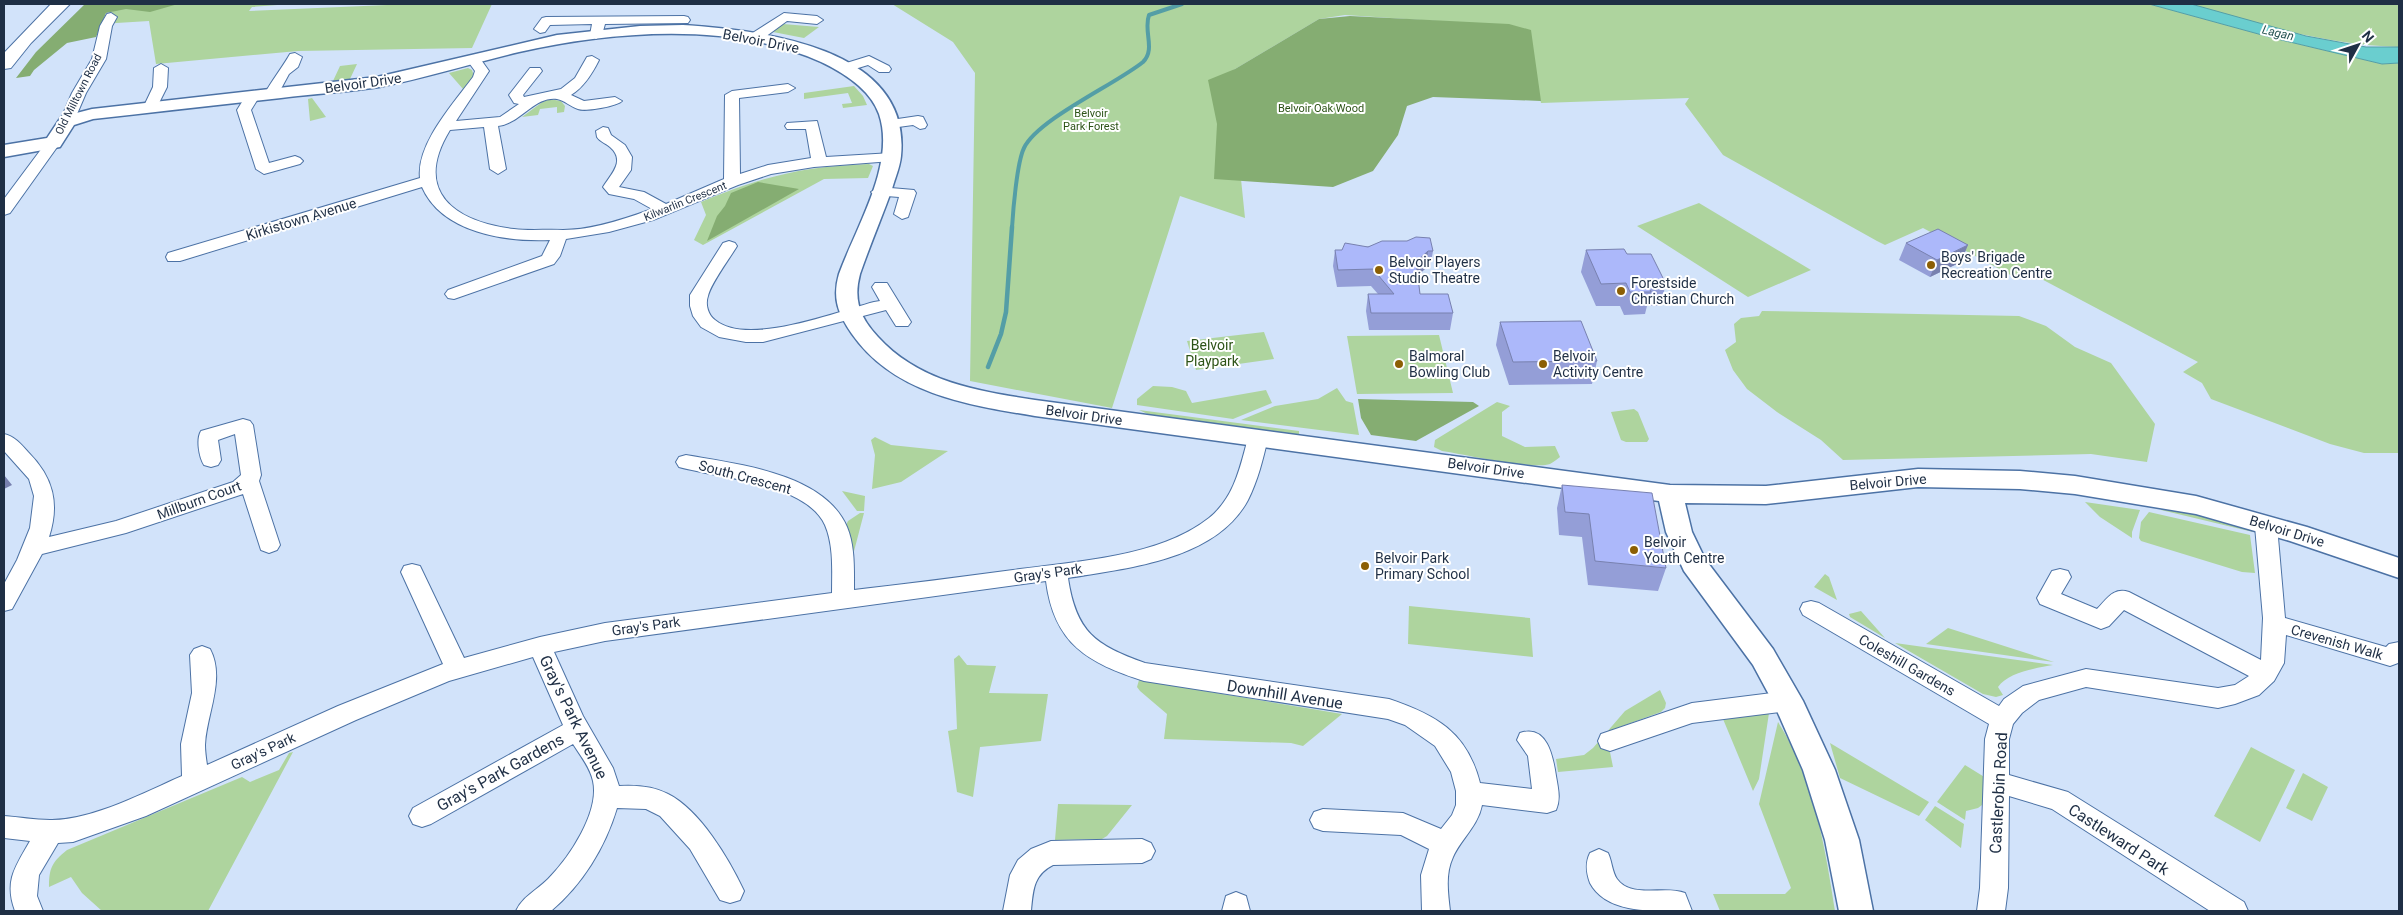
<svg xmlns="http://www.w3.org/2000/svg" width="2403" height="915" viewBox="0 0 2403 915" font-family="Roboto,sans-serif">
<rect width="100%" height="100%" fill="#d2e3fa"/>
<!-- green -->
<path fill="#aed49e" d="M120,4H291L252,7L249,11L410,4H492L472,48L298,51L156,64L149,21L100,24Z
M892,4H2149L2273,38L2382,64L2399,63V453H2364L2330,444L2211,399L2202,383L2183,372L2198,362L2030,273L2018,279L1923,228L1885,245L1877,241L1723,155L1685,104L1689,98L1541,103L1526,30L1514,26L1345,15L1319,19L1230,72L1245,218L1180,196L1112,408L970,381L975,73L953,42Z
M2191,4H2399V47C2328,45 2259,25 2191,4Z
M783,24L819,27L804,38L773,32Z
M357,64L350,79L333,81L340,66Z
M468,68L472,70L474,76L463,89L449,73Z
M854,86L863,96L867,105L843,108L842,104L852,103L848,93L804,99V93Z
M312,98L326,117L310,121L308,99Z
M549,99L561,101L565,106L564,112L557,113V107L540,109L538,115L522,117L541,103Z
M869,164L873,166L868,178L824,179L703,245L694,240L706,215L701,202C760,177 804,166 869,164Z
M1699,203L1811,270L1748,297L1637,226Z
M1762,311L2019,316L2046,326L2075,347L2111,363L2155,424L2147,462L2091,454L1843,460L1821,440L1777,412L1747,389L1733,370L1725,350L1736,342L1734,324L1741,318L1759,316Z
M1264,332L1274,359L1196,370L1187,341Z
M1439,335L1453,393L1357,394L1347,336Z
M1153,386L1172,387L1186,391L1192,403L1266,390L1272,403L1233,419L1137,405V399Z
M1337,388L1346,401L1353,403L1359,435L1241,420L1275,406L1318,399Z
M1497,402L1510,406L1502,412V436L1525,447L1555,446L1560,457C1557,459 1554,462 1550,464C1534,470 1462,454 1442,451L1434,447L1435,440Z
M1634,409L1638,412L1649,439L1647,442H1626L1621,440L1611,412Z
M1139,410L1299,431V436L1156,418Z
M875,437L891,445L948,451L901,482L872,489L875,455L871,440Z
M842,491L865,496L864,511H857Z
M2085,502L2140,510L2132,532V538L2100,517Z
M2160,504L2243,525L2253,532L2161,510Z
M2149,512L2250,535L2255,573L2242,572L2141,541L2139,538L2141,522Z
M860,513H864L853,555L846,525L848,521Z
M1825,574L1829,577L1837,600L1814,587Z
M1409,606L1530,618L1533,657L1408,644Z
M1861,611L1885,638L1850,617L1849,614Z
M1948,628L2054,662L1926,644Z
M1895,643L2053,665C2037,668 2008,672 1998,687L2003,695L1996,697L1983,694Z
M959,655L967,665L996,666L989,693L1048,694L1041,741L980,747L973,797L957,792L948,731L957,729L954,659Z
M1139,680L1342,714L1303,746L1291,743L1164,739L1167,714L1140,691L1137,687Z
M1660,690L1666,703L1665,708L1661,712L1606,732L1613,767L1558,772L1556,759L1584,755L1593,748L1625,711Z
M1769,713L1759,779L1753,791L1723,719L1726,714Z
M1778,722C1814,778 1825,847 1835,911H1720L1713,894H1785L1791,888L1759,804Z
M1830,743L1929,802L1919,816L1840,778Z
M2251,747L2295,770L2260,842L2214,816Z
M293,752L208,911H102L82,893L71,877L49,887C49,868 52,862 67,850L242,777L250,782L279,770L289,753Z
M1965,765L1986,778V802L1978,808L1966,811L1965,820L1937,802Z
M2303,773L2328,787L2312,821L2286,808Z
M1058,804L1132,805L1107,836L1102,839L1055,840Z
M1935,806L1964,824L1961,848L1925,820Z"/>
<!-- forest -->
<path fill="#85ad72" d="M85,4H178L150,12L126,9L106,13L96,37L67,43L34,70L30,76L16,78L36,52Z
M1350,16L1509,24L1531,30L1541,101L1433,97L1407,106L1398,135L1373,171L1333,187L1214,179L1217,124L1208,80L1235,69L1319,19Z
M758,182L799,189L707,241L717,216L725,206L731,193Z
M1358,399L1473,402L1479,406L1416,441L1371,435L1361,418Z"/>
<!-- water -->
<path fill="#6acecf" stroke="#549ea6" d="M2149,4H2191L2306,36L2366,47H2399V63L2382,64L2273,38Z"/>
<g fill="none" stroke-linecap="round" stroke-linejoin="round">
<!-- stream-far1 -->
<path stroke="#549ea6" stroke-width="4" d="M1012,228C1013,211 1017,162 1024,148C1038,119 1116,84 1143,62C1156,49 1143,31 1149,15L1182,4"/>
<!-- stream -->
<path stroke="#549ea6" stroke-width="4.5" d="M988,367L1001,334L1006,312L1012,227"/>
<!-- minor casing -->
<g stroke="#4c72a5" stroke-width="2">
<path id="minor" d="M111,13L117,17L112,26L106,59L86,93L74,121L72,124H62L60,121L72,93L92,59L100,26L107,14Z
M784,13L817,16L823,20L817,24L787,21L761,40H751L750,37L751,34Z
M684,16L688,17L690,20L688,23L605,24L602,35L596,39L590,35L592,24L550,25L545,32L540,33L534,29L542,18L546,17Z
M295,53L302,57L298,67L289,74L276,98H266L264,95C272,80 282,68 290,54Z
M474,56L479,57L489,71L456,121L500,117L519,104L514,103L509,95L530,68H540L542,71L523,95L524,97L561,89L575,78L587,57L592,56L599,60C592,74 584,87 571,95L584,101L615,97L622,101C618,106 585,112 578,109C571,107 564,100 557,99C534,96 520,124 498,126L506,169L498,174L490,169L484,127L450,130C412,192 455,222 514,229C531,231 547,229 563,230C592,230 625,219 652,209L634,199L609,194L603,187C611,174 626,161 610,147C606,143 600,142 597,137L596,131L603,127L608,128L611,135L625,145L632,157L631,170L619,187L644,192L666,204L724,179L725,95L732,91L788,84L795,88L788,92L739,98L740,174L768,165L811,158L806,129H787L785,126L787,123L817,121L826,157L892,153L899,157L892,161L814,167L771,174L738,185L653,220L609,232L566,239L560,256L554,264L454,299L448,298L445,294L448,290L542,256L550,240C506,242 442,233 422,187L180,261H168L166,257L168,253L420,178C416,144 454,103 473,77L475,71L467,60Z
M869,56L889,66L891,69L889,72H879L868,65L845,72L838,68L840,65Z
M161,64L168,68L167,87L155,111H145L143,108L153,87L154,68Z
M252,93L259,97L251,110L269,163L295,156L300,158L303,161L300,164L264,174L256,169L237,110L247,94Z
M918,116L923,117L927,125L925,128L920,129L913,125L891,128L884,124L891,120Z
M53,139L60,143L10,213L4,215V199L48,140Z
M879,187L914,190L916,193L908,217L902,219L894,214L899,197L874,195L871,192Z
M729,241L735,243L737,246C730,258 711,283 708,296C705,304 708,315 715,320C747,347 836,312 874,302L880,301L872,287L875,283H887L911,322L908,326H896L886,310L763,342H746L719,337L701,327L693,316L690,306V295L723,243Z
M243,419L250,421L253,425L261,475L259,481L280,545L277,550L269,553L261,550L243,494L126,533L42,554L12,609L4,611V584L17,560L30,528L34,496L29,479L4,451V434C14,436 21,444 28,452C53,477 60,503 49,537L116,521L233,482L241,475L235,434L218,440L221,460L218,465L211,467L204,465C199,457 196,439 201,431Z
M1258,432L1265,433L1268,438C1263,459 1258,480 1248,500C1216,560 1128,568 1068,578C1076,632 1095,645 1145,663L1389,699C1436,715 1467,732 1480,783L1532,789L1528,756L1517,740L1520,733C1547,724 1553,756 1556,776C1558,788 1561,799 1556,810L1547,813L1482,805C1478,826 1461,839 1453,857C1445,874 1448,893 1450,911H1422L1421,875L1429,849L1401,835L1323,831L1314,828L1310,820L1314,812L1323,809L1403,813L1441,829L1452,815L1456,805V791L1451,772L1435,746L1405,725L1388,719L1144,681C1088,663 1054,644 1046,581L605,641L554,652L583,716L613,768L619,786C636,785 653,786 668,794C700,810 729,859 744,891L740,900L730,903L720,900L690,849L660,816L646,809L617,808C605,848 582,885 551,911H516C522,897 537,890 548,879C569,858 600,812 593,781C590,767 580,755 573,744L431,824L422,827L413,824L409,816L413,808L563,725L533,657L449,681L356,720L146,816L73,842L58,843L39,875L37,896L43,911H15C4,881 15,867 30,841L4,838V816C19,817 35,820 50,820C91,821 145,792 182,776L181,744L192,693L190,655L194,649L202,646L210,649C226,679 206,715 205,745C205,752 206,758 207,765L338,706L443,664L401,572L404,566L412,564L420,566L464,658L540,637L605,623L832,593C832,571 834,546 825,525C806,483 718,478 679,467L676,462L679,457L686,455C737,464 824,473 847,527C855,546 854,569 854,590C907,584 960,577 1013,570C1075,561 1158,558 1209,518C1234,498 1240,468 1248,438L1251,433Z
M2266,519L2273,521L2277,526L2285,618L2386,647L2389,644L2399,642L2398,663L2390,666L2286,635L2284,663L2274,681L2259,695L2235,704L2218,708L2086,687L2039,700L2022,713L2013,724L2009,739V775L2068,792L2244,902L2248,911H2210L2052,809L2009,796L2008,888L2005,911H1977L1980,888L1985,739L1989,724L1803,615L1800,609L1803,603L1811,601L1819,603L1999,706L2004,699L2023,686L2086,669L2218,688L2235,685L2249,676L2124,610L2109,626L2101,629L2040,604L2037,598L2052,571L2060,569L2068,571L2071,577L2061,594L2097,609C2107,599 2113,587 2129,592L2261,660L2263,618L2255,526L2259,521Z
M1788,691L1797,694L1800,701L1797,708L1788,711L1692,723L1610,751L1601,748L1598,741L1601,734L1692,703Z
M1142,839L1151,843L1155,851L1151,859L1142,863L1053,865C1033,875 1033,891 1031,911H1003L1010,875L1018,860L1031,849L1051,841Z
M1599,849L1608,853C1612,861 1612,872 1617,879C1631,899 1665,885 1685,893L1692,911C1656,911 1607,915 1590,883C1586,872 1585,863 1590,853Z
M1236,892L1246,896L1250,911H1222L1226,896Z"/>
</g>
<!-- tertiary casing -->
<g stroke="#4c72a5" stroke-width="3">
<path id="tertiary" d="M683,25C761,30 912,47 901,156C900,167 895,178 892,189C882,217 870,245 860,274C853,300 860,318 878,337C919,382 977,391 1035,400L1670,485L1766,486L1918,469L2020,471L2075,476L2196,496L2307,527L2399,558V578L2290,541L2196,514L2075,494L2020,489L1918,487L1766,504L1685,503L1692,532L1705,559L1773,649L1803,701L1835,770L1859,840L1873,911H1839L1825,840L1803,770L1774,704L1753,665L1684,571L1666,532L1659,501L1035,416C968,405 894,394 852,334C838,314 832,298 839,274C856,227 896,164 879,114C870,89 844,73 821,62C732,21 612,31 519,52C472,63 426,78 379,87C347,92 313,94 281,98C218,105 156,112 93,119L74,125L60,147L4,157V145L47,138L61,117L92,109L377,77L557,35L640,26Z"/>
</g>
<!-- trunk casing -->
<g stroke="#4c72a5" stroke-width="2">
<path id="trunk" d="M51,4H70L31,43L11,68L4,69V53Z"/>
</g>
<!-- minor -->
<use href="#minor" fill="#fff" fill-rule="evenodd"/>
<!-- tertiary -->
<use href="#tertiary" fill="#fff" fill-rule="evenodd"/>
<!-- trunk -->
<use href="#trunk" fill="#fff" fill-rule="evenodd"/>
</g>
<!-- wall -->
<path fill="#949ed7" d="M1407,241L1433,251L1430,268H1426L1418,275L1420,294L1453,313L1450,330H1369L1366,311L1368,294H1378L1371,286L1337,287L1333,266L1335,250H1342Z
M1906,243L1961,262L1930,277L1899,260Z
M1586,250L1627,254L1666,284L1660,306H1647L1645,314L1624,315L1620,306H1596L1581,272Z
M1500,322L1597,361L1592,384L1509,385L1496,345Z
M1562,485L1666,568L1658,591L1588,585L1582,537L1559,535L1557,508Z"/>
<!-- shaded-wall -->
<path fill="#7881af" d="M1968,245L1961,262L1930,277L1937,260Z
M1428,251L1426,268L1414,279L1416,262Z
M4,475L12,485L4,489Z"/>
<!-- building -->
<path fill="#acb8fa" stroke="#7881af" d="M1938,229L1968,245L1937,260L1906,243Z
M1416,237L1430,238L1433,251H1428L1416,262L1420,294H1448L1453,313H1371L1368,294H1394L1373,269L1338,270L1335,250H1342L1345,243L1368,247L1382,241H1407Z
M1624,249L1627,254H1651L1666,284H1647L1651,292H1630L1626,283L1601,284L1586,250Z
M1581,321L1597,361L1513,362L1500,322Z
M1562,485L1652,493L1666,568L1595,561L1589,514L1565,512Z"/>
<!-- markers -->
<g fill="#8c5f04" stroke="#fff" stroke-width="2">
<circle cx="1931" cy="265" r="5"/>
<circle cx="1379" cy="270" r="5"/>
<circle cx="1621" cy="291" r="5"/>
<circle cx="1399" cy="364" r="5"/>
<circle cx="1543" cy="364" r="5"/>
<circle cx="1634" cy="550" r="5"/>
<circle cx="1365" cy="566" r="5"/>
</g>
<g text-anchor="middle" stroke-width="4" stroke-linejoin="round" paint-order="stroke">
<!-- far-street labels -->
<g font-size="11" fill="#1f2f45" stroke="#fff">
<text transform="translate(78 94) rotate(-63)" y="4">Old Milltown Road</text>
<text transform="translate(685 201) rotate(-22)" y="4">Kilwarlin Crescent</text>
</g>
<!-- far-park labels -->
<g font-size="11" fill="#2d5317" stroke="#fff">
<text x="1321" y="112">Belvoir Oak Wood</text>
<text x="1091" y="117">Belvoir<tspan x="1091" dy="13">Park Forest</tspan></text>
</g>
<!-- far-water labels -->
<g font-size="12" font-style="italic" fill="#285555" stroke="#fff">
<text transform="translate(2278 33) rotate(13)" y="4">Lagan</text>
</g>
<!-- street labels -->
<g font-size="14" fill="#1f2f45" stroke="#fff">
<text transform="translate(761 41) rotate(11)" y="5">Belvoir Drive</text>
<text transform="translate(363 83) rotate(-8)" y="5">Belvoir Drive</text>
<text transform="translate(301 219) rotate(-17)" y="5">Kirkistown Avenue</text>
<text transform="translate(1084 415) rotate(8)" y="5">Belvoir Drive</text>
<text transform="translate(1486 468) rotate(8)" y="5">Belvoir Drive</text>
<text transform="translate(745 477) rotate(15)" y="5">South Crescent</text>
<text transform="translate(1888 482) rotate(-5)" y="5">Belvoir Drive</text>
<text transform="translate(199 500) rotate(-20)" y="5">Millburn Court</text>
<text transform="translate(2287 531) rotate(17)" y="5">Belvoir Drive</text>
<text transform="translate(1048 573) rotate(-8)" y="5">Gray's Park</text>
<text transform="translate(646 626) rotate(-8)" y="5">Gray's Park</text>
<text transform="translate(2337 642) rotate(16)" y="5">Crevenish Walk</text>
<text transform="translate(1907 665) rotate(30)" y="5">Coleshill Gardens</text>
<text transform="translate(263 751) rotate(-25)" y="5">Gray's Park</text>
</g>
<!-- poi labels -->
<g font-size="14" fill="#1f2f45" stroke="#fff" text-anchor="start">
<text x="1941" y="262">Boys' Brigade<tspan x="1941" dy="16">Recreation Centre</tspan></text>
<text x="1389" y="267">Belvoir Players<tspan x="1389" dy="16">Studio Theatre</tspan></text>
<text x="1631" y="288">Forestside<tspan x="1631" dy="16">Christian Church</tspan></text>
<text x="1409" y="361">Balmoral<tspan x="1409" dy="16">Bowling Club</tspan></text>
<text x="1553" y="361">Belvoir<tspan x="1553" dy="16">Activity Centre</tspan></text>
<text x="1644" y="547">Belvoir<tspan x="1644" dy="16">Youth Centre</tspan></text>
<text x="1375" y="563">Belvoir Park<tspan x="1375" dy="16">Primary School</tspan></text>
</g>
<!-- park labels -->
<g font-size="14" fill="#2d5317" stroke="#fff">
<text x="1212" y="350">Belvoir<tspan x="1212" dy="16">Playpark</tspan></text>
</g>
<!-- near-street labels -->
<g font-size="16" fill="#1f2f45" stroke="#fff">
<text transform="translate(1285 694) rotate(9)" y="6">Downhill Avenue</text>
<text transform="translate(574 717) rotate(64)" y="6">Gray's Park Avenue</text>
<text transform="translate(500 772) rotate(-29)" y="6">Gray's Park Gardens</text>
<text transform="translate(1998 793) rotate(-87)" y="6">Castlerobin Road</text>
<text transform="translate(2119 839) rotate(33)" y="6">Castleward Park</text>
</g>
</g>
<!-- border -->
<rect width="2403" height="915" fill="none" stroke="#1f2f45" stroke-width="10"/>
<!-- north arrow -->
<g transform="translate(2358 45) rotate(50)" stroke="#ffffff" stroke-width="4" paint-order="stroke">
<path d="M0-4L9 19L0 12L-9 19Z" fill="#1f2f45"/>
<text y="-8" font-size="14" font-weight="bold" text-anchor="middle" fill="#1f2f45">N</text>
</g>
</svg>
